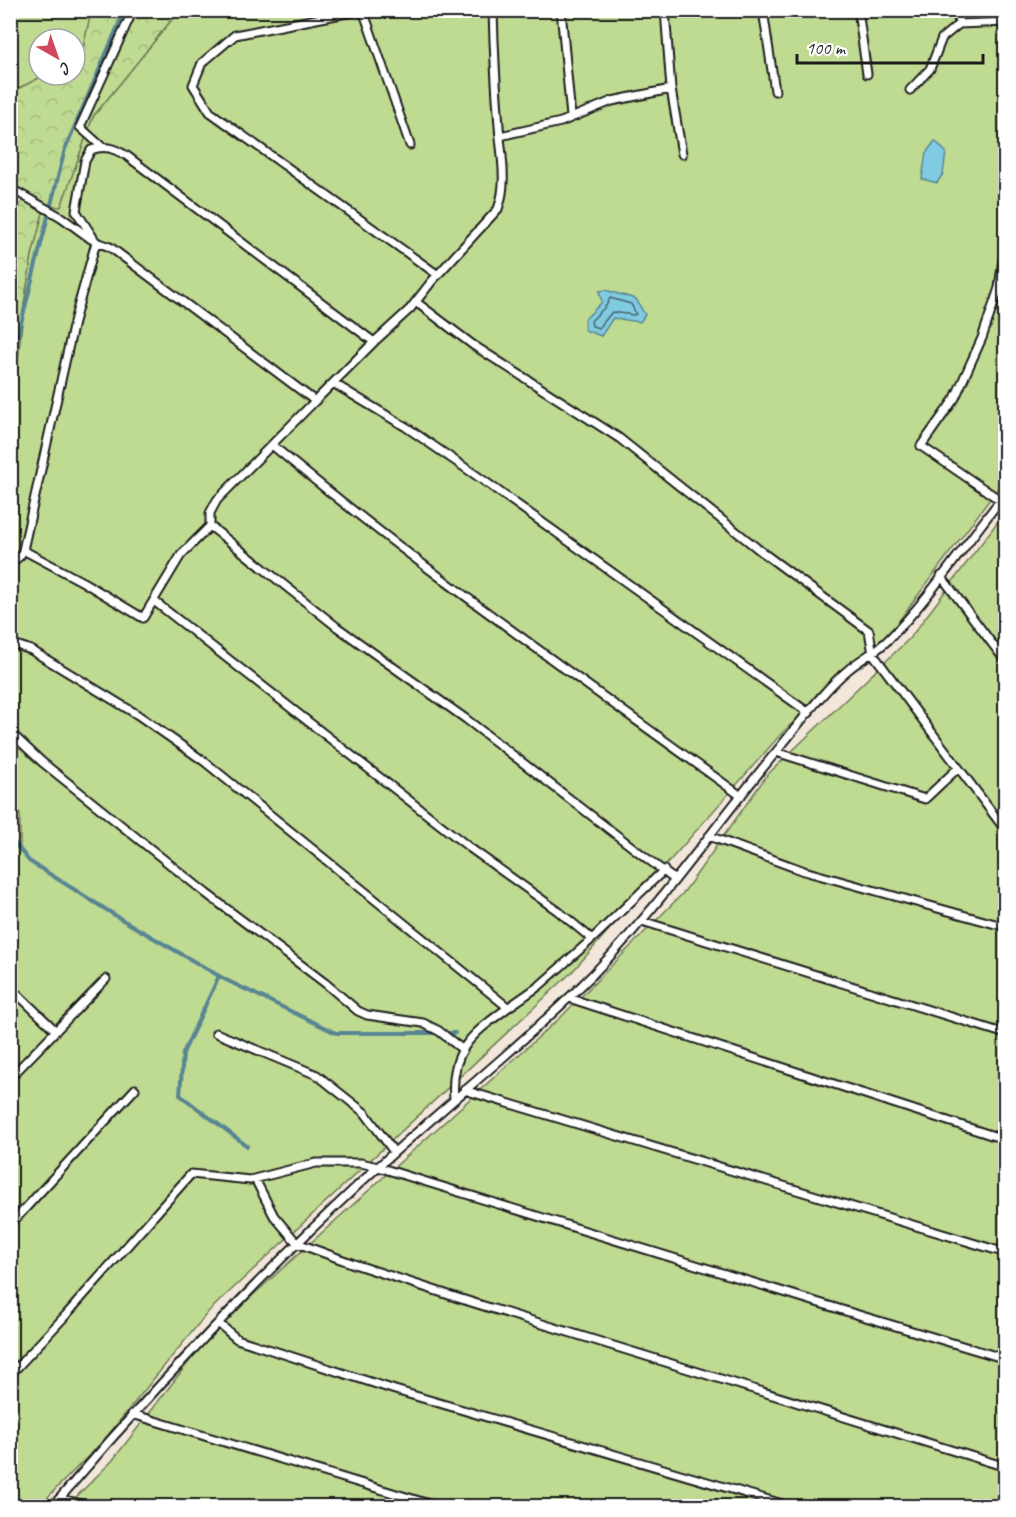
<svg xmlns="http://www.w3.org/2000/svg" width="1016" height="1517" viewBox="0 0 1016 1517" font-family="Caveat,sans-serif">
<defs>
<pattern id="forest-crowns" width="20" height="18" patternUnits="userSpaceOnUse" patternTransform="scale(1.5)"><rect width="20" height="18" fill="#bfda91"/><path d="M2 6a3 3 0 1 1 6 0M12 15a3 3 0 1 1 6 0" fill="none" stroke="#a4ba7c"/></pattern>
</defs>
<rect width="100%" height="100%" fill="#f2e7da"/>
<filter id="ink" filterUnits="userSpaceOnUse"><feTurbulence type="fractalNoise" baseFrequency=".0167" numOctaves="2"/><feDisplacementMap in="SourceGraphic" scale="12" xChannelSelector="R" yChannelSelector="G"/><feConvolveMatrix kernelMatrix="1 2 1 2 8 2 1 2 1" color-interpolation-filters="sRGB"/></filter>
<g filter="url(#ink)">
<!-- forest -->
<path fill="url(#forest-crowns)" stroke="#6e7b56" stroke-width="1.5" d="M91,11H179L93,117L61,208L45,206L32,256L24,305L11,435V224L24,197L11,181V92L45,75H75V60L81,57Z"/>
<!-- garden -->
<path fill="#bfda91" stroke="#6e7b56" stroke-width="1.5" d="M11,10L91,11L81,57L75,60V39H39V75H45L11,92Z
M179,11H1005V479L892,630L782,733L572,972L209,1311L104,1440L39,1506H10V843L20,848V814L10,804V435L24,305L32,256L45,205L61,207L93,117Z
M1005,512V1506H67L112,1461L212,1332L563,1015L684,892L767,775L910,638Z"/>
<!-- water -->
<path fill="#81cbe2" stroke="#598593" stroke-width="1.5" d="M935,141L946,152L943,174L937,183L922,179L926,153Z
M605,290L636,299L645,315L640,322L613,318L601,336L585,330V319L602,302L599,291Z"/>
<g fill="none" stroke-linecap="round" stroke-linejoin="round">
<!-- shore -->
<path stroke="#44626b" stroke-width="1.5" d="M610,298L631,304L636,314L633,315L612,312L599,328L592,326L591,321L606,306Z"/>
<!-- stream -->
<path stroke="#598593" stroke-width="4" d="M10,367L65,149L125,10
M10,837L29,861L121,919L226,980L336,1033H455
M219,976L183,1053L180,1095L247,1146"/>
<!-- service casing -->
<g stroke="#1c1c1c" stroke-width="11">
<path id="service" d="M362,10L235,35L202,63L193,85L210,112L438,275
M363,10L410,145
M561,10L571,117
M763,10L775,91
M858,10L867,74
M957,10L959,24L1006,22
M671,89L682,154
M910,90L930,69L942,38L959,24
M500,136L561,122L612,101L671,89L665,10
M101,146L80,127L133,10
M10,188L61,217L91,239
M1006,238L999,288L982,338L955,398L921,446L1000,500L1006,506
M96,242L76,211L85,161L91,150C105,145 114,148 127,156L374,342L315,401
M416,302L473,345L619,438L762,552L869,631L873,654L1006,831
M374,342L410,309L432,281L498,209C508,182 501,155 499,126C496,88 494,49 493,10
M333,383L406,427L480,478L809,713
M272,445C422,570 583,681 741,796
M23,550L83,582L143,618L181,555L210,526
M10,564L20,556L23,550L75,318L96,242L110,247L315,401L217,500L210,513V526L337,627L466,719L675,880
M941,576L1006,662
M154,601L470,848L558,911L592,939L539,986L506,1009
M10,643L31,650L138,715L205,762L505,1005L506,1009C470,1036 450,1051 454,1099
M10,732L42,762L207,894L325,983L358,1011L367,1015L423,1023L439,1031L463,1050
M776,752L925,799L958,768
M709,836L804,871L1006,927
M642,921L1006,1034
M592,939L664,870
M10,987L56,1031
M569,998L994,1136
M216,1033L317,1075L365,1113L394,1152
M10,1078L106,979
M464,1090L1006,1253
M255,1179L274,1216L297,1243L354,1264L458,1298L1006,1467
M10,1225L135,1089
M218,1323L237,1339L395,1390L789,1506
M10,1375L66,1315L191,1174L250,1180L316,1163H361L378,1167L852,1313L1006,1359
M132,1414L436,1506
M52,1506L60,1498L87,1506
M72,1506L60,1498C153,1389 252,1284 357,1186C428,1120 505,1059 575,992C651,920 709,832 776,752C798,726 823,690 849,669C862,658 876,652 888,640C931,597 967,541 1006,493"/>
</g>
<!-- service -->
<use href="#service" stroke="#fff" stroke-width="7"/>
</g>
</g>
<!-- margin -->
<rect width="1016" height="1517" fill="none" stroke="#fff" stroke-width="36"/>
<rect x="18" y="18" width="980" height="1481" fill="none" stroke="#1c1c1c" stroke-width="2" filter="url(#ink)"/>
<!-- north arrow -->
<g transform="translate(57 57) rotate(140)"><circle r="28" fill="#ffffff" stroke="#a4a4a4" stroke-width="1.5"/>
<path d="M0-4.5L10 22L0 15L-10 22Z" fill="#d1495b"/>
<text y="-9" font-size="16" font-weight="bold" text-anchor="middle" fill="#1c1c1c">С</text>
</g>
<!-- scale -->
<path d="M797 54v9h186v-9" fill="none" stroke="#1c1c1c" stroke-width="3"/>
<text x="806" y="54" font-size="18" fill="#1c1c1c" stroke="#ffffff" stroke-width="4.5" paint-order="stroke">100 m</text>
</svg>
